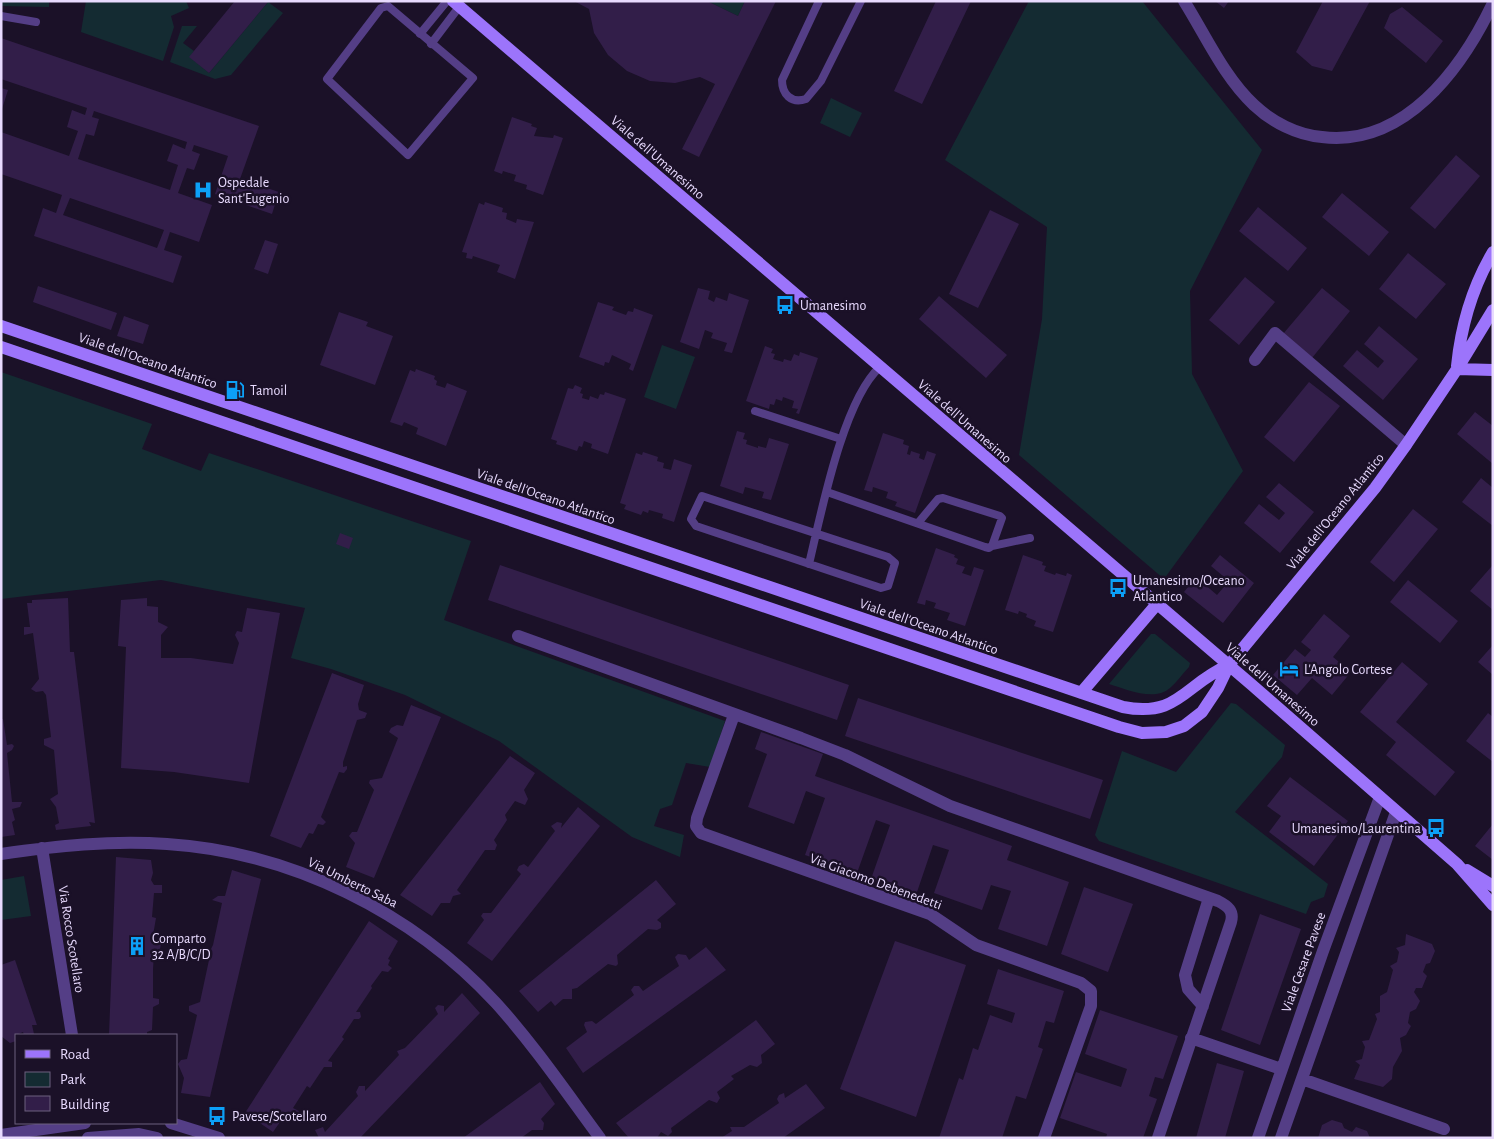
<svg xmlns="http://www.w3.org/2000/svg" width="1494" height="1139" viewBox="0 0 1494 1139" font-family="'Alegreya Sans',sans-serif">
<rect width="100%" height="100%" fill="#1b1128"/>
<!-- green -->
<path fill="#142b32" d="M1,1H49V7L1,6Z
M86,1H186L189,8L171,16L174,27L163,61L81,32Z
M707,1H745L738,16Z
M1029,1H1142L1262,150L1190,291L1192,374L1243,471L1164,579L1019,455L1042,319L1047,227L945,160Z
M268,2L283,13L231,75L215,79L170,62L182,26H197L183,43L194,51L190,57L209,73Z
M831,98L862,113L850,137L820,123Z
M662,345L695,357L676,409L644,397Z
M1,372L152,424L142,449L201,471L209,453L471,541L444,620L725,721L710,767L686,763L672,805L660,809L654,826L684,835L680,857L632,837L499,741L405,695L331,669L291,658L305,608L161,580L1,599Z
M1151,634H1155L1190,663L1189,667C1182,674 1177,682 1170,688C1154,702 1126,689 1109,684Z
M1231,703L1236,704L1285,745L1282,757L1235,812L1328,884L1324,897L1311,902L1306,914L1099,841L1095,835L1122,751L1176,772Z
M24,876L31,916L1,920V880Z"/>
<!-- building -->
<path fill="#321e49" fill-rule="evenodd" d="M235,1L268,2L209,73L189,57Z
M574,1H707L738,16L745,1H776L699,157L682,149L715,84L700,77L675,83L650,81L627,71L608,55L594,33L589,9Z
M936,1H971L922,104L894,91Z
M1215,1H1229L1224,8Z
M1323,1H1370L1332,71L1312,66L1296,52Z
M1402,7L1443,41L1426,63L1384,28L1390,14Z
M1,38L259,126L240,179L279,192L272,214L215,194L228,156L194,145L192,151L200,154L194,170L187,168L178,193L212,205L199,242L170,232L164,250L182,256L173,283L34,236L43,208L56,213L62,195L1,174V132L69,156L78,131L67,127L72,110L85,115L87,108L1,79ZM94,111L187,142L185,149L173,144L167,161L178,165L170,190L78,159L86,134L94,136L99,119L92,117ZM70,198L164,230L157,248L63,215Z
M1,88L8,90L2,109H1Z
M512,117L532,124L531,126L537,128L534,136L553,138L554,135L563,138L543,195L526,189L527,185L514,181L516,175L503,171L502,174L494,171Z
M1456,155L1480,176L1435,229L1410,208Z
M1342,193L1389,232L1369,256L1322,217Z
M485,202L503,208L502,212L507,213L506,219L516,223L517,219L534,222L515,279L497,272L500,265L473,256L472,259L466,258L467,253L462,252L479,203L484,205Z
M1258,207L1307,248L1288,271L1239,231Z
M990,210L1019,224L978,308L949,294Z
M265,240L278,244L268,274L254,269Z
M1408,253L1446,284L1416,319L1379,289Z
M1245,277L1275,302L1239,345L1209,320Z
M38,286L117,313L111,330L33,302Z
M698,288L710,291L708,299L714,302L716,297L727,301L729,293L749,300L732,353L724,351L727,343L711,338L713,333L705,330L699,349L680,342Z
M1322,288L1350,311L1312,358L1283,334Z
M939,296L1007,355L986,378L919,319Z
M598,302L614,307L612,310L626,315L628,311L633,312L634,308L653,315L633,371L629,369L631,364L612,355L609,363L605,362L604,366L579,357Z
M339,312L368,322L366,326L393,336L375,385L320,365Z
M124,316L149,325L143,344L117,336Z
M1379,326L1418,359L1383,400L1343,366L1357,350L1378,368L1384,361L1364,344Z
M765,346L773,349L771,353L775,354L773,359L783,362L784,359L791,361L794,354L799,356L800,352L818,358L799,414L796,413L798,409L792,408L794,401L783,397L782,401L776,399L774,405L770,404L769,409L746,401Z
M416,369L435,376L434,379L437,381L436,385L445,388L447,383L467,391L446,446L416,434L418,428L404,422L402,426L390,422L410,370L415,372Z
M1309,382L1340,406L1294,462L1264,437Z
M575,385L582,388L580,393L583,394L582,398L589,400L590,396L598,399L600,394L604,395L605,392L626,399L608,454L591,448L592,444L584,441L582,447L579,446L577,451L556,444L557,441L551,439L568,388L573,389Z
M1475,412L1493,426V464L1457,434Z
M737,431L745,433L743,439L747,440L746,444L758,448V446L766,448L769,438L789,444L771,500L762,498L764,492L745,487L743,494L720,486Z
M883,433L904,440L903,444L909,446L907,454L910,455L911,451L920,454L919,458L924,460L927,451L936,454L915,513L895,506L897,502L886,498L888,492L873,487L872,492L864,490Z
M643,452L658,457L657,461L664,463L663,468L671,470L674,459L692,465L674,522L662,518L663,514L649,510L648,513L643,511L641,515L624,509L626,505L620,503L636,453L642,455Z
M1481,478L1493,488V526L1462,502Z
M1279,483L1314,512L1280,553L1244,523L1259,504L1279,520L1285,513L1266,497Z
M1413,509L1438,529L1394,582L1370,562Z
M340,533L353,538L349,549L336,544Z
M936,548L955,555L954,557L958,559L956,564L965,567L962,573L971,576L974,567L984,570L965,626L947,620L950,613L934,608L936,603L926,600L925,605L917,603Z
M1023,555L1043,562L1042,565L1046,566L1044,571L1055,575L1056,573L1066,576L1067,573L1072,575L1053,632L1034,626L1036,621L1026,617L1027,614L1019,611L1018,614L1005,610Z
M1220,555L1254,583L1223,623L1184,592L1196,577L1217,595L1229,581L1211,566Z
M500,565L849,685L837,720L488,600Z
M1492,566L1493,567V610L1470,591Z
M1408,580L1458,621L1440,643L1390,602Z
M68,598L70,652H74L95,823L89,822L91,826L56,830L55,825L59,823L56,807L50,799L58,794L54,750L44,745V739L51,737L46,695L43,691L36,692L31,689L39,679L33,633L24,635V627H30L27,603H32V600Z
M147,598V606L158,607V622L168,627L161,635V658H191L233,664L239,643L235,635L237,631L242,632L247,608L280,613L249,783L174,772L121,768L126,647L118,646L121,600Z
M1324,614L1350,636L1333,657L1351,672L1332,695L1312,678L1297,695L1273,675L1295,649L1305,657L1311,650L1301,642Z
M1493,645V675L1478,662Z
M1402,662L1428,684L1396,722L1455,772L1435,796L1386,755L1396,742L1360,712Z
M332,673L364,685L358,704L359,710L367,713L365,718L357,720L343,762V767L347,766V769L344,773L339,772L321,817L326,822L323,825L318,824L313,834L309,833L301,848L270,836Z
M858,698L1103,780L1090,819L845,736Z
M411,705L441,717L374,878L346,867L355,843L349,836L352,832H357L374,790L369,783L370,780L382,778L398,738L389,732L391,728L397,725L403,726Z
M1488,713L1493,717V762L1466,741Z
M1,719H3L7,745L12,744L14,746L12,750L7,753L12,802H22L20,807L12,809L15,820L12,822L15,835L1,837Z
M761,732L823,754L815,776L1012,846L1007,860L1069,882L1047,946L998,929L1011,891L991,885L982,910L934,893L949,850L933,845L916,895L871,879L890,825L876,820L857,873L805,855L825,798L806,791L794,824L748,807L767,754L755,749Z
M510,756L535,773L524,790L528,799L525,805L515,801L505,815L507,820L494,840L497,845L495,850H485L457,890L461,894L453,896L450,903H441L432,916L400,895Z
M1290,777L1348,821L1314,866L1269,832L1281,816L1267,806Z
M578,807L600,826L492,961L467,943L484,920L481,916L483,913H491L521,874L517,870L519,866L524,864L528,867L555,831L551,826L557,822L562,823L561,828Z
M1493,824V860L1475,846Z
M116,857L151,860L153,873L151,880L154,885H162V893H154L152,917L156,918L152,941L157,940L161,944L160,949L154,951L153,970V998L159,999V1004L153,1007L152,1030L147,1032V1035H109Z
M232,870L261,879L210,1097L181,1093L184,1078L178,1064L181,1060L187,1059L197,1015L189,1011V1006L200,1002L209,960L200,956L203,950L211,949L213,945L222,903L212,900L218,896H225Z
M656,880L676,904L657,920L661,923V928L657,930L648,929L617,955L618,964L616,966L608,964L577,988L572,989V999H563L555,1006L551,1001L538,1012L519,991Z
M1084,887L1133,904L1108,972L1061,954Z
M1260,914L1301,929L1260,1045L1221,1030Z
M369,921L398,941L388,959L390,960L388,965L392,968L388,972L382,971L371,986L372,988L356,1012H360L361,1017L359,1019H354L342,1037L344,1039L328,1061L332,1062V1067H324L310,1088L307,1086L293,1108L299,1111L298,1115L287,1112L273,1132L245,1113Z
M1406,934L1432,944L1435,951L1430,963L1426,964L1423,972L1427,976L1422,988H1416L1414,992L1420,1001L1416,1009L1410,1012L1408,1023L1411,1026L1406,1035L1400,1038L1402,1051L1393,1067L1392,1079L1383,1087L1354,1079L1360,1065L1355,1061L1362,1059L1365,1047L1362,1041L1369,1040L1377,1019L1375,1014L1380,1012V996L1387,992L1393,970L1390,966L1397,962L1399,952L1396,948L1405,945Z
M895,941L966,965L916,1117L840,1089Z
M706,947L726,970L583,1073L566,1048L587,1032L584,1025L585,1022L592,1021L596,1024L634,995L631,990L634,986H639L643,991L679,966L675,957L678,954L686,955L689,960Z
M15,960L37,1025H32L34,1034L24,1035L23,1032L16,1035V1041L10,1043L1,1036V965Z
M998,969L1064,991L1054,1023L1046,1021L1038,1047L1043,1049L1026,1099L1016,1096L1002,1138H939L959,1078L963,1080L973,1048L978,1050L990,1015L1012,1023L1015,1013L987,1004Z
M462,993L480,1013L360,1138H319L315,1130L323,1127L325,1132L358,1096L356,1092L359,1086H365V1091L399,1055L397,1051L405,1048L438,1014L435,1008L438,1005L444,1006V1012Z
M1100,1010L1178,1036L1163,1079L1155,1077L1149,1096L1157,1099L1143,1138H1106L1107,1134L1060,1118L1076,1072L1121,1087L1127,1069L1085,1054Z
M756,1020L775,1044L761,1055L762,1063L757,1067L750,1065L731,1076L734,1079L717,1092L720,1098L717,1103L709,1100L671,1128L672,1132L668,1136L661,1132L657,1138H629L616,1123Z
M1217,1063L1244,1071L1225,1138H1196Z
M540,1082L555,1104L541,1119L544,1123L543,1130H532L521,1138H463Z
M806,1084L825,1108L783,1138H721L732,1131L730,1127H744L779,1103L777,1099L779,1095L784,1093L785,1098Z
M1332,1120L1342,1123L1344,1128L1352,1132L1356,1127L1367,1131L1370,1138H1318L1322,1125Z"/>
<g fill="none" stroke-linecap="round" stroke-linejoin="round">
<!-- lane -->
<path stroke="#543e86" stroke-width="8" d="M819,1L782,80C782,94 791,104 806,99L821,81L861,1
M388,6L473,78L408,155L327,79L381,8Z
M1,16L36,22
M420,34L447,1
M431,44L459,7
M755,411L841,439
M827,492L985,547L989,548L992,546L1002,518L1000,516L943,498L938,499L918,523
M702,496L888,557L895,563L888,586L881,588L696,526L691,519Z
M992,546L1030,538
M809,564C821,514 843,400 880,367"/>
<!-- street -->
<path stroke="#543e86" stroke-width="12" d="M1184,1C1206,36 1224,77 1254,105C1272,122 1297,135 1322,137C1404,147 1461,70 1493,3
M1255,360L1275,333L1406,445
M518,636L801,738L845,755L950,806L1218,901C1228,906 1234,911 1231,922L1158,1138
M734,715L697,818L696,826L701,833L930,914L976,945L1081,983L1091,991V1006L1044,1138
M42,848L72,1035
M1,854C56,846 111,840 167,844C291,852 412,912 496,1003C534,1045 566,1092 600,1138
M1203,1006L1188,989L1185,975L1209,898
M1191,1038L1281,1069
M1302,1079L1444,1129
M171,1123L219,1138
M1,1135L85,1123
M88,1138L139,1134L157,1138
M1258,1138L1323,951L1380,797
M1281,1138L1396,812"/>
<!-- secondary -->
<path stroke="#9c74fb" stroke-width="12" d="M453,1L1252,685L1457,864L1493,905
M1,326L1123,707C1179,718 1184,684 1229,665
M1,347L1119,727L1142,733L1166,732L1184,726L1202,712L1218,688L1229,665L1375,488L1406,445L1457,369L1493,310
M1457,366C1461,326 1473,286 1493,252
M1457,369L1493,370
M1081,693L1157,604
M1467,870L1493,886"/>
</g>
<!-- icons -->
<defs>
<g id="hospital-bare" transform="scale(1.5)"><path d="M-5-5h3v3.5h4V-5h3V5h-3V1.5h-4V5h-3Z" fill="#0ca0f7" stroke="#1b1128" stroke-width="2.5" paint-order="stroke"/></g>
<g id="bus-bare" transform="scale(1.5)"><path d="M-5-6H5V4H4V6H2V4H-2V6H-4V4H-5ZM-3.5-4V0h7V-4ZM-3.5 1.2v1.5H-2V1.2ZM2 1.2v1.5H3.5V1.2Z" fill="#0ca0f7" stroke="#1b1128" stroke-width="2.5" paint-order="stroke"/></g>
<g id="fuel-bare" transform="scale(1.5)"><path d="M-5.5-6h7V0h2V4h1.3V-2.5L3-4.5l.8-.8L6-3V5H2.5V1h-1V6h-7ZM-4.2-4.7v3.2H.2V-4.7Z" fill="#0ca0f7" stroke="#1b1128" stroke-width="2.5" paint-order="stroke"/></g>
<g id="hotel-bare" transform="scale(1.5)"><path d="M-6-4.5h1.5V1H6V5H4.5V3h-9V5H-6ZM-4 0a1.8 1.8 0 1 1 3.6 0ZM.5 0V-2.5h3Q6-2.5 6 0Z" fill="#0ca0f7" stroke="#1b1128" stroke-width="2.5" paint-order="stroke"/></g>
<g id="building-bare" transform="scale(1.5)"><path d="M-4-6H4V6H1V3H-1V6H-4ZM-2.5-4.3h1.7v1.8h-1.7ZM.8-4.3h1.7v1.8H.8ZM-2.5-1h1.7V.8h-1.7ZM.8-1h1.7V.8H.8Z" fill="#0ca0f7" stroke="#1b1128" stroke-width="2.5" paint-order="stroke"/></g>
</defs>
<g fill-rule="evenodd">
<use href="#hospital-bare" x="203" y="190"/>
<use href="#bus-bare" x="785" y="305"/>
<use href="#fuel-bare" x="235" y="390"/>
<use href="#bus-bare" x="1118" y="588"/>
<use href="#hotel-bare" x="1289" y="669"/>
<use href="#bus-bare" x="1436" y="828"/>
<use href="#building-bare" x="137" y="946"/>
<use href="#bus-bare" x="217" y="1116"/>
</g>
<g text-anchor="middle" stroke-width="5" stroke-linejoin="round" paint-order="stroke">
<!-- street labels -->
<g font-size="14" fill="#e8dafe" stroke="#1b1128">
<text transform="translate(658 157) rotate(41)" y="5">Viale dell'Umanesimo</text>
<text transform="translate(148 360) rotate(19)" y="5">Viale dell'Oceano Atlantico</text>
<text transform="translate(965 421) rotate(41)" y="5">Viale dell'Umanesimo</text>
<text transform="translate(546 496) rotate(19)" y="5">Viale dell'Oceano Atlantico</text>
<text transform="translate(1335 511) rotate(-51)" y="5">Viale dell'Oceano Atlantico</text>
<text transform="translate(929 626) rotate(19)" y="5">Viale dell'Oceano Atlantico</text>
<text transform="translate(1273 684) rotate(41)" y="5">Viale dell'Umanesimo</text>
<text transform="translate(876 881) rotate(20)" y="5">Via Giacomo Debenedetti</text>
<text transform="translate(353 882) rotate(26)" y="5">Via Umberto Saba</text>
<text transform="translate(72 939) rotate(81)" y="5">Via Rocco Scotellaro</text>
<text transform="translate(1303 962) rotate(-70)" y="5">Viale Cesare Pavese</text>
</g>
<!-- poi labels -->
<g font-size="14" fill="#e8dafe" stroke="#1b1128" text-anchor="start">
<text x="218" y="187">Ospedale<tspan x="218" dy="16">Sant'Eugenio</tspan></text>
<text x="800" y="310">Umanesimo</text>
<text x="250" y="395">Tamoil</text>
<text x="1133" y="585">Umanesimo/Oceano<tspan x="1133" dy="16">Atlantico</tspan></text>
<text x="1304" y="674">L'Angolo Cortese</text>
<text x="1421" y="833" text-anchor="end">Umanesimo/Laurentina</text>
<text x="152" y="943">Comparto<tspan x="152" dy="16">32 A/B/C/D</tspan></text>
<text x="232" y="1121">Pavese/Scotellaro</text>
</g>
</g>
<!-- border -->
<rect width="1494" height="1139" fill="none" stroke="#e8dafe" stroke-width="5"/>
<!-- legend -->
<rect x="15" y="1034" width="162" height="90" fill="#1b1128" stroke="#6d617e"/>
<rect x="25" y="1050" width="25" height="8" fill="#9c74fb" stroke="#6d617e"/>
<text x="60" y="1059" font-size="15" fill="#e8dafe">Road</text>
<rect x="25" y="1072" width="25" height="15" fill="#142b32" stroke="#6d617e"/>
<text x="60" y="1084" font-size="15" fill="#e8dafe">Park</text>
<rect x="25" y="1096" width="25" height="15" fill="#321e49" stroke="#6d617e"/>
<text x="60" y="1109" font-size="15" fill="#e8dafe">Building</text>
</svg>
